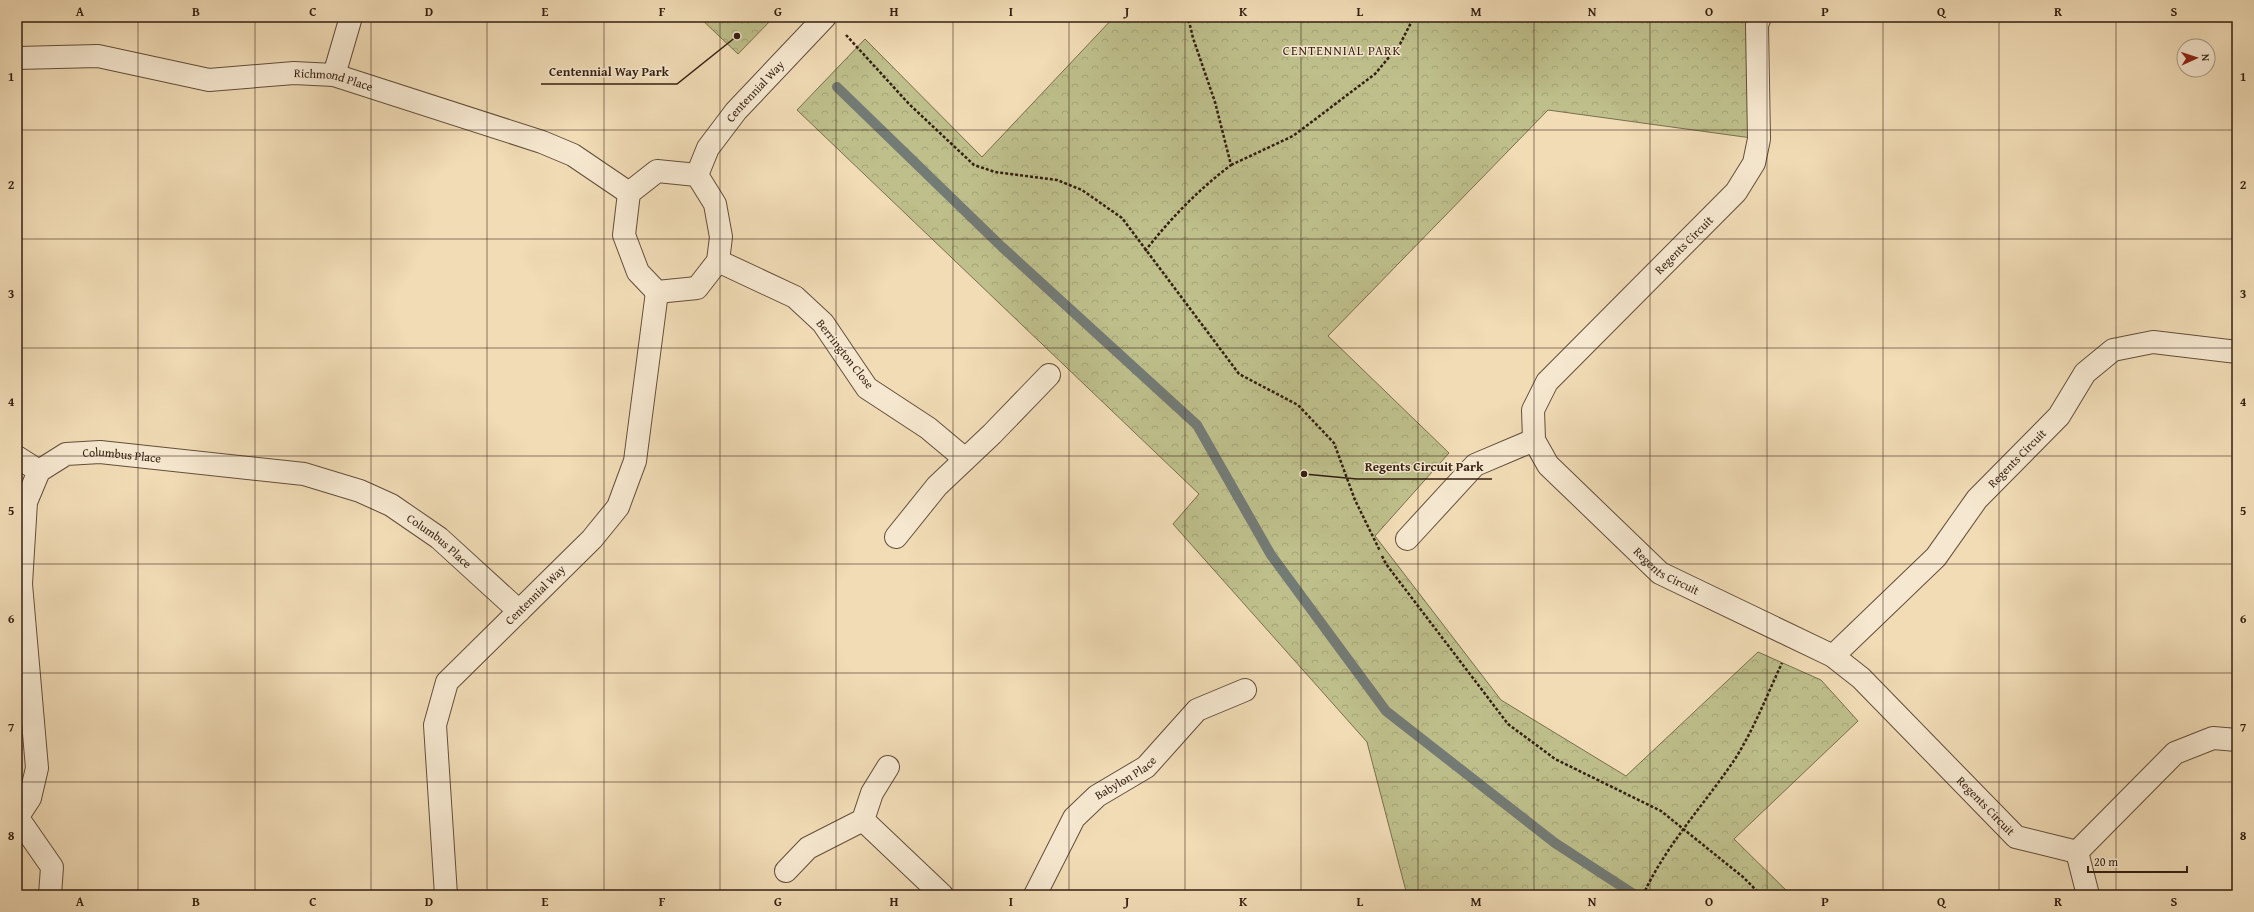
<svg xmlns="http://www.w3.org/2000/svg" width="2254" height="912" viewBox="0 0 2254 912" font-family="'Gentium Book Plus',serif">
<defs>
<pattern id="park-crowns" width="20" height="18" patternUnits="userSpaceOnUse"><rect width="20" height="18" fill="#bebf8b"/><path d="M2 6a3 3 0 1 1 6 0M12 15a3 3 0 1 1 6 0" fill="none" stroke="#a4a477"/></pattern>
</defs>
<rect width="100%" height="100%" fill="#f1dcb6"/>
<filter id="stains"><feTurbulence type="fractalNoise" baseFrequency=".005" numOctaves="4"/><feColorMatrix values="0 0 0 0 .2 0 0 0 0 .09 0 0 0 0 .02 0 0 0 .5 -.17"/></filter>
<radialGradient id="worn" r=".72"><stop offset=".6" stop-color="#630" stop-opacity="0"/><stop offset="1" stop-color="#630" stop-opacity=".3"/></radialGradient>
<!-- park -->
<path fill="url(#park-crowns)" stroke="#796f4e" d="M699,17H774L738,54Z
M1114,17H1760L1759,139L1548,110L1328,336L1449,453L1375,536L1501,700L1626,776L1758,652L1821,680L1858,721L1734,839L1791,895H1407L1367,742L1173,524L1199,494L797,110L865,39L982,157Z"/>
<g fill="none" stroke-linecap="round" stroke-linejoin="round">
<!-- stream -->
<path stroke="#737b75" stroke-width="10" d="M837,87L1002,247L1197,425L1271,555L1386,711L1555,843L1635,895"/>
<!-- minor casing -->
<g stroke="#634e3a" stroke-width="24">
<g id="minor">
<path id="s1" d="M1760,17L1757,25L1759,139L1754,163L1736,192L1547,382L1533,410L1534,440L1548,465L1660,573L1833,656L1861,678L2016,837L2077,852"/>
<path id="s2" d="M17,58L98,56L209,80L294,73L334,75L542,142L573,155L629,193"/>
<path d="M334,75L351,17"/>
<path d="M657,171L697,175L715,204L721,237L718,261L697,288L657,292L638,272L624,235L629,193Z"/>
<path id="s3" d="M697,175L708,148L736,111L825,17"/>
<path d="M718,261L795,297L823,323L867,388L928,428L965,459"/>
<path d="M17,457L39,471"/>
<path d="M896,537L937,486L992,434L1049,375"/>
<path d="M1407,539L1475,465L1534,440"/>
<path id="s4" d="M1833,656L1936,557L1977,499L2059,416L2085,373L2113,350L2153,342L2237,352"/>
<path id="s5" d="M17,818L30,798L37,768L21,584L26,502L39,471L66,454L100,452L304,474L360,491L391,505L439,538L519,611"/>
<path d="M18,818L52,867L50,895"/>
<path d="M863,820L942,895"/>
<path d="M2077,852L2175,753L2213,738L2237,740"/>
<path d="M2077,852L2088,895"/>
<path d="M786,871L808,848L863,820L872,793L888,767"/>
<path id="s6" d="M446,895L435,725L447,682L592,539L618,507L635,461L657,292"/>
<path id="s7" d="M1035,895L1074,818L1097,796L1146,767L1197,710L1245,690"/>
</g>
</g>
<!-- path -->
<path stroke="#341f11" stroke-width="2.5" stroke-dasharray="3 2" stroke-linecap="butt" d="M846,35L909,104L974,165L995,172L1057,180L1082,190L1122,218L1239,374L1298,405L1334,443L1355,500L1380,551
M1231,165L1293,136L1375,74L1400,44L1414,17
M1145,251C1171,218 1198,190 1231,165L1215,102L1193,38L1188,17
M1382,556L1386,564L1508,724L1555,759L1661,811L1743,877L1761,895
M1643,895C1666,845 1704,805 1735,759C1754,729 1767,695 1782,663"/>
<!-- minor -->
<use href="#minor" stroke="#f6e8d0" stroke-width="22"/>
</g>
<!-- grid -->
<path fill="none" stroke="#341f11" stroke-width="1" stroke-opacity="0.55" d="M138,17V895M255,17V895M371,17V895M487,17V895M604,17V895M720,17V895M836,17V895M953,17V895M1069,17V895M1185,17V895M1301,17V895M1418,17V895M1534,17V895M1650,17V895M1767,17V895M1883,17V895M1999,17V895M2116,17V895M17,130H2237M17,239H2237M17,348H2237M17,456H2237M17,564H2237M17,673H2237M17,782H2237"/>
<g text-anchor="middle" stroke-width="3" stroke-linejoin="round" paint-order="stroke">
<!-- street labels -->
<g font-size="12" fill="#341f11" stroke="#f6e8d0">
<text dy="4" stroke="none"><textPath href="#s2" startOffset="320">Richmond Place</textPath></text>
<text dy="4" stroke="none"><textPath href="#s3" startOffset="103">Centennial Way</textPath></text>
<text transform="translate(1684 245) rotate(-45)" y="4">Regents Circuit</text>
<text transform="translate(845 354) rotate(52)" y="4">Berrington Close</text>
<text dy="4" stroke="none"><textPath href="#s5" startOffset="443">Columbus Place</textPath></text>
<text dy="4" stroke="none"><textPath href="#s4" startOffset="271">Regents Circuit</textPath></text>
<text dy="4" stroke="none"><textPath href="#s5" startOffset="779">Columbus Place</textPath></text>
<text dy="4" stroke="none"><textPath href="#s1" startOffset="699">Regents Circuit</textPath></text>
<text dy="4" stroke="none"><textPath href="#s6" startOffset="339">Centennial Way</textPath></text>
<text dy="4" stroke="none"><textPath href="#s7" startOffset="152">Babylon Place</textPath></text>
<text dy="4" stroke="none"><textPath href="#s1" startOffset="1101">Regents Circuit</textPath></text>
</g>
<!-- neighbourhood labels -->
<g font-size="13" letter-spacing="1" fill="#341f11" stroke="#f6e8d0">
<text x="1342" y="55">CENTENNIAL PARK</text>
</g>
</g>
<!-- callouts -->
<path fill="none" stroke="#341f11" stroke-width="1.5" d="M737 36L677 84H541M1304 474L1357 479H1492"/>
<g fill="#341f11" stroke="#f6e8d0" stroke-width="1.5">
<circle cx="737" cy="36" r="4"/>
<circle cx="1304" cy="474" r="4"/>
</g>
<g font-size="13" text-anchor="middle" font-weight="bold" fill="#341f11" stroke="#f6e8d0" stroke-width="3" stroke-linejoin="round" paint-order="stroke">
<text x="609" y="76">Centennial Way Park</text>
<text x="1424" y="471">Regents Circuit Park</text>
</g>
<!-- margin -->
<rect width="2254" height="912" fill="none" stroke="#f1dcb6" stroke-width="44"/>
<!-- north arrow -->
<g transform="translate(2196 58) rotate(87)"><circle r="19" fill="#f6e8d0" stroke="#a89884"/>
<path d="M0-3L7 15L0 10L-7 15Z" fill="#8f2418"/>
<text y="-6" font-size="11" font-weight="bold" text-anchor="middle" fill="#341f11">N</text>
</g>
<!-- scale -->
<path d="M2088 866v6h99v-6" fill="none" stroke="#341f11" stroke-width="2"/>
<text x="2094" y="866" font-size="12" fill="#341f11" stroke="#f6e8d0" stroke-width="3" paint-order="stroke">20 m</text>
<rect x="22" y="22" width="2210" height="868" fill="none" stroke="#341f11" stroke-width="1.5"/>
<g font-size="13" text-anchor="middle" font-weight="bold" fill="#341f11">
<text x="80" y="16">A</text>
<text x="196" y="16">B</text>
<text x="313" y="16">C</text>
<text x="429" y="16">D</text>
<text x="545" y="16">E</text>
<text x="662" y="16">F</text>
<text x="778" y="16">G</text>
<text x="894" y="16">H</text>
<text x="1011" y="16">I</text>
<text x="1127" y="16">J</text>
<text x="1243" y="16">K</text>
<text x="1360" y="16">L</text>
<text x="1476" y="16">M</text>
<text x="1592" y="16">N</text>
<text x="1709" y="16">O</text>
<text x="1825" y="16">P</text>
<text x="1941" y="16">Q</text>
<text x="2058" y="16">R</text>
<text x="2174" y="16">S</text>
<text x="11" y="81">1</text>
<text x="2243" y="81">1</text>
<text x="11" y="189">2</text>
<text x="2243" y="189">2</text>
<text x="11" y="298">3</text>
<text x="2243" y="298">3</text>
<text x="11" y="406">4</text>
<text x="2243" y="406">4</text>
<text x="11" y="515">5</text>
<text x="2243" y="515">5</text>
<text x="11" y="623">6</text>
<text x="2243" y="623">6</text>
<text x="11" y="732">7</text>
<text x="2243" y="732">7</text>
<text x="11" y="840">8</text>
<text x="2243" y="840">8</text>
<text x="80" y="906">A</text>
<text x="196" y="906">B</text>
<text x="313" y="906">C</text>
<text x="429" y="906">D</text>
<text x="545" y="906">E</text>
<text x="662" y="906">F</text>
<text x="778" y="906">G</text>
<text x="894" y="906">H</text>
<text x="1011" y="906">I</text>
<text x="1127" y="906">J</text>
<text x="1243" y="906">K</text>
<text x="1360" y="906">L</text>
<text x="1476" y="906">M</text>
<text x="1592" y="906">N</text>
<text x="1709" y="906">O</text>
<text x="1825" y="906">P</text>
<text x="1941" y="906">Q</text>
<text x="2058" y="906">R</text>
<text x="2174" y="906">S</text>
</g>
<rect width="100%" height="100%" filter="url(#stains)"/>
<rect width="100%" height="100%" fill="url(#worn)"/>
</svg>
